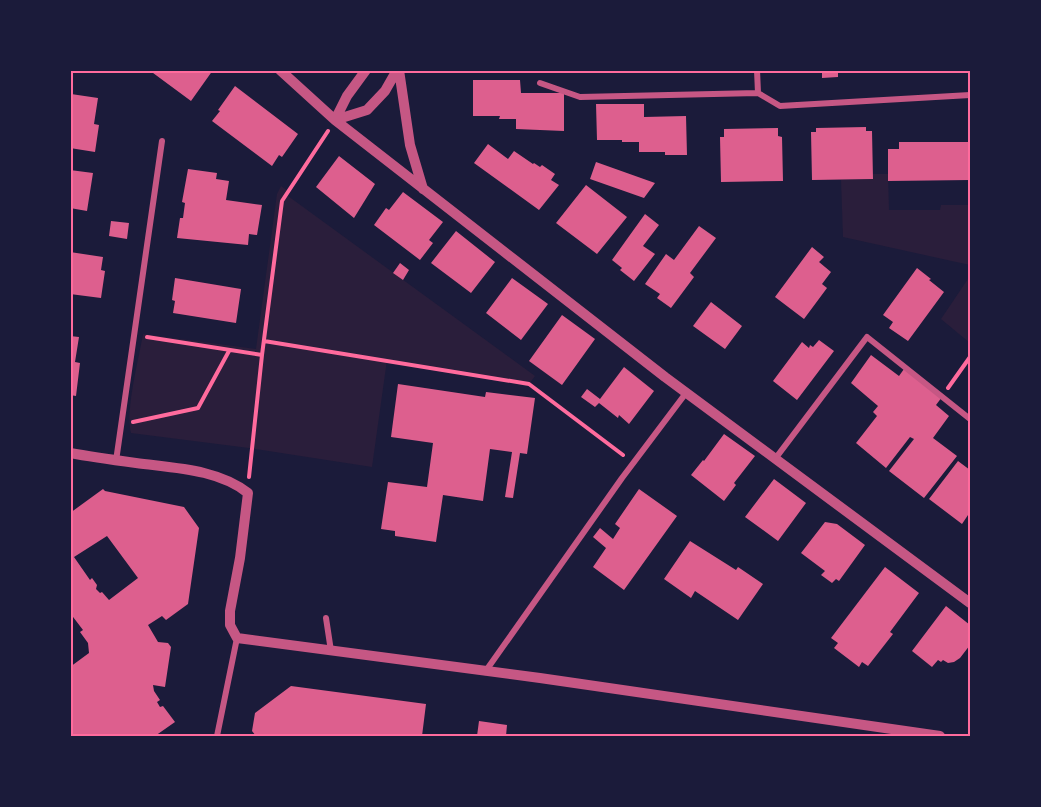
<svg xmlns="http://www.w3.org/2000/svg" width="1041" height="807" viewBox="0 0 1041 807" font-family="'Fira Sans',sans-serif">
<rect width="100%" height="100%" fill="#1b1b3a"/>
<!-- green -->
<path fill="#2a1e3b" d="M873,174H888L889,210H940L941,205H970V265L843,237L841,180L872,179Z
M281,186L288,191V196L535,376L529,384L387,360L372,467L249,448L131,433C125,411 139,358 143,334L256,349L277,194Z
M970,276V343L941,319Z"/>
<!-- building -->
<path fill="#dd5f8e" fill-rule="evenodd" d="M149,70H213L191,101Z
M822,70H838V77L822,78Z
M473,80H520L521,93H564V131L516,129V119H499L500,116H473Z
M235,86L298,134L282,157L279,155L272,166L212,121L220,111L218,110Z
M71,94L98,98L94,124L99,125L95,152L70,148Z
M596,104H644V117L686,116L687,155H665V152H639V142H622V140H597Z
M866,127V131H872L873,179L812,180L811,132H816V128Z
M778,128V136L782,137L783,181L721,182L720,137H724V129Z
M899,142H970V180L888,181V149H899Z
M488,144L508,159L514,151L533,164L534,163L540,167L542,165L555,174L551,180L559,185L539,210L474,163Z
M339,156L375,184L354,218L316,187Z
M596,162L655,183L644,198L590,179Z
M188,169L217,173L216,179L229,181L226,200L262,205L257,235L249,234L248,245L177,238L180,218H183L185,203L182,202Z
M70,170L93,173L87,211L70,208Z
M586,185L627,217L597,254L556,223Z
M403,192L443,222L429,240L433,243L420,260L374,225L386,208L389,210Z
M645,214L659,225L643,246L655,254L634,281L620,270L622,268L612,260Z
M111,221L129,223L127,239L109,236Z
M699,226L716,238L690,273L694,277L671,308L657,298L660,294L645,284L666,254L674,260Z
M456,231L495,262L471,293L431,263Z
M812,247L824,257L819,262L831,272L822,284L827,288L804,319L775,297Z
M70,252L103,257L101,270L105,271L101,298L70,294Z
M400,263L409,270L403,280L393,273Z
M917,268L931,279L929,280L944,292L908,341L889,328L893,322L883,315Z
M175,278L241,289L236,323L173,313L175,301L172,300Z
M512,278L548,304L521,340L486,313Z
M711,302L742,326L725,349L693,326Z
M562,315L595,339L562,385L529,361Z
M70,336L79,337L75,362L80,363L76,396L70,395Z
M819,340L834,351L797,400L773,381L802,342L809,348L810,345L813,347Z
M871,355L899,376L904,369L942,397L936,405L949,416L933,438L957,456L924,498L889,471L914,439L910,437L886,468L856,443L877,416L873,412L878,406L851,383Z
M624,367L654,391L629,424L619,415L618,418L599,403L595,407L581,397L587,389L600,399Z
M398,384L485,397L486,392L535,398L527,454L520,453L513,498L505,497L512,452L490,449L483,501L443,495L436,542L395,536V531L381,529L388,482L427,487L433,443L391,437Z
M724,434L755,456L734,483L736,485L724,501L691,475L703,460L704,461Z
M958,461L970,470V512L962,524L929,499Z
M774,479L806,503L778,541L745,517Z
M103,489L105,491L184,507L199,528L188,604L166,620L162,616L148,625L158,642L168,643L171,647L165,687L153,685L154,691L160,700L157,702L160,707L163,706L175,722L155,736H70V667L89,653L88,643L80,632L83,630L70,613V513ZM107,536L138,578L109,600L102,592L100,593L96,589L97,585L92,578L90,580L74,557Z
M639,489L677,516L624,590L593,567L606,548L593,537L600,528L613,539L620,528L615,524Z
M825,522L837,524L865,545L839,581L836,579L832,583L821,575L825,571L801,553Z
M690,541L736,570L738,567L763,584L738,620L695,591L691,598L664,579Z
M885,567L919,593L890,632L893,634L868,666L862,662L859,667L834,648L838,643L831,638Z
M946,606L970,625V645L960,658L954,662L948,663L943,660L941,662L938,660L932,667L912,651Z
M291,686L426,704L422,736H256L252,731L255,713Z
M479,721L507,725L506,736H477Z"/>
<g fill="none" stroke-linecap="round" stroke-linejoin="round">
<!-- path -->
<path stroke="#ff6b9d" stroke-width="4" d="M147,337L262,355
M264,341L529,384L623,455
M948,388L970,357
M133,422L198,408L229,351
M249,477L262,355L282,201L328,131"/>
<!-- minor -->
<path stroke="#c65784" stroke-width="6" d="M757,70L758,93L780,106L970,95
M540,83L580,97L758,93
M775,459L867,337L970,419
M116,461L162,141
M326,618L331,651
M485,672L622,478L686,393
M217,736L237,638"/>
<!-- tertiary -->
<path stroke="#c65784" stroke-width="10" d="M280,70L335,120L665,377L970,603
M399,70L410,145L423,189
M335,120L367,110L385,91L397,70
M335,120L347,96L366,70
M70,453C92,457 114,460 136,463C173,468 218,469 248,493L240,558L230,611V625L237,638L540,678L940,736"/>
</g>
<!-- border -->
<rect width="1041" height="807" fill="none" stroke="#1b1b3a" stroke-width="144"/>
<rect x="72" y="72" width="897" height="663" fill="none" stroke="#ff6b9d" stroke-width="2"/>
</svg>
